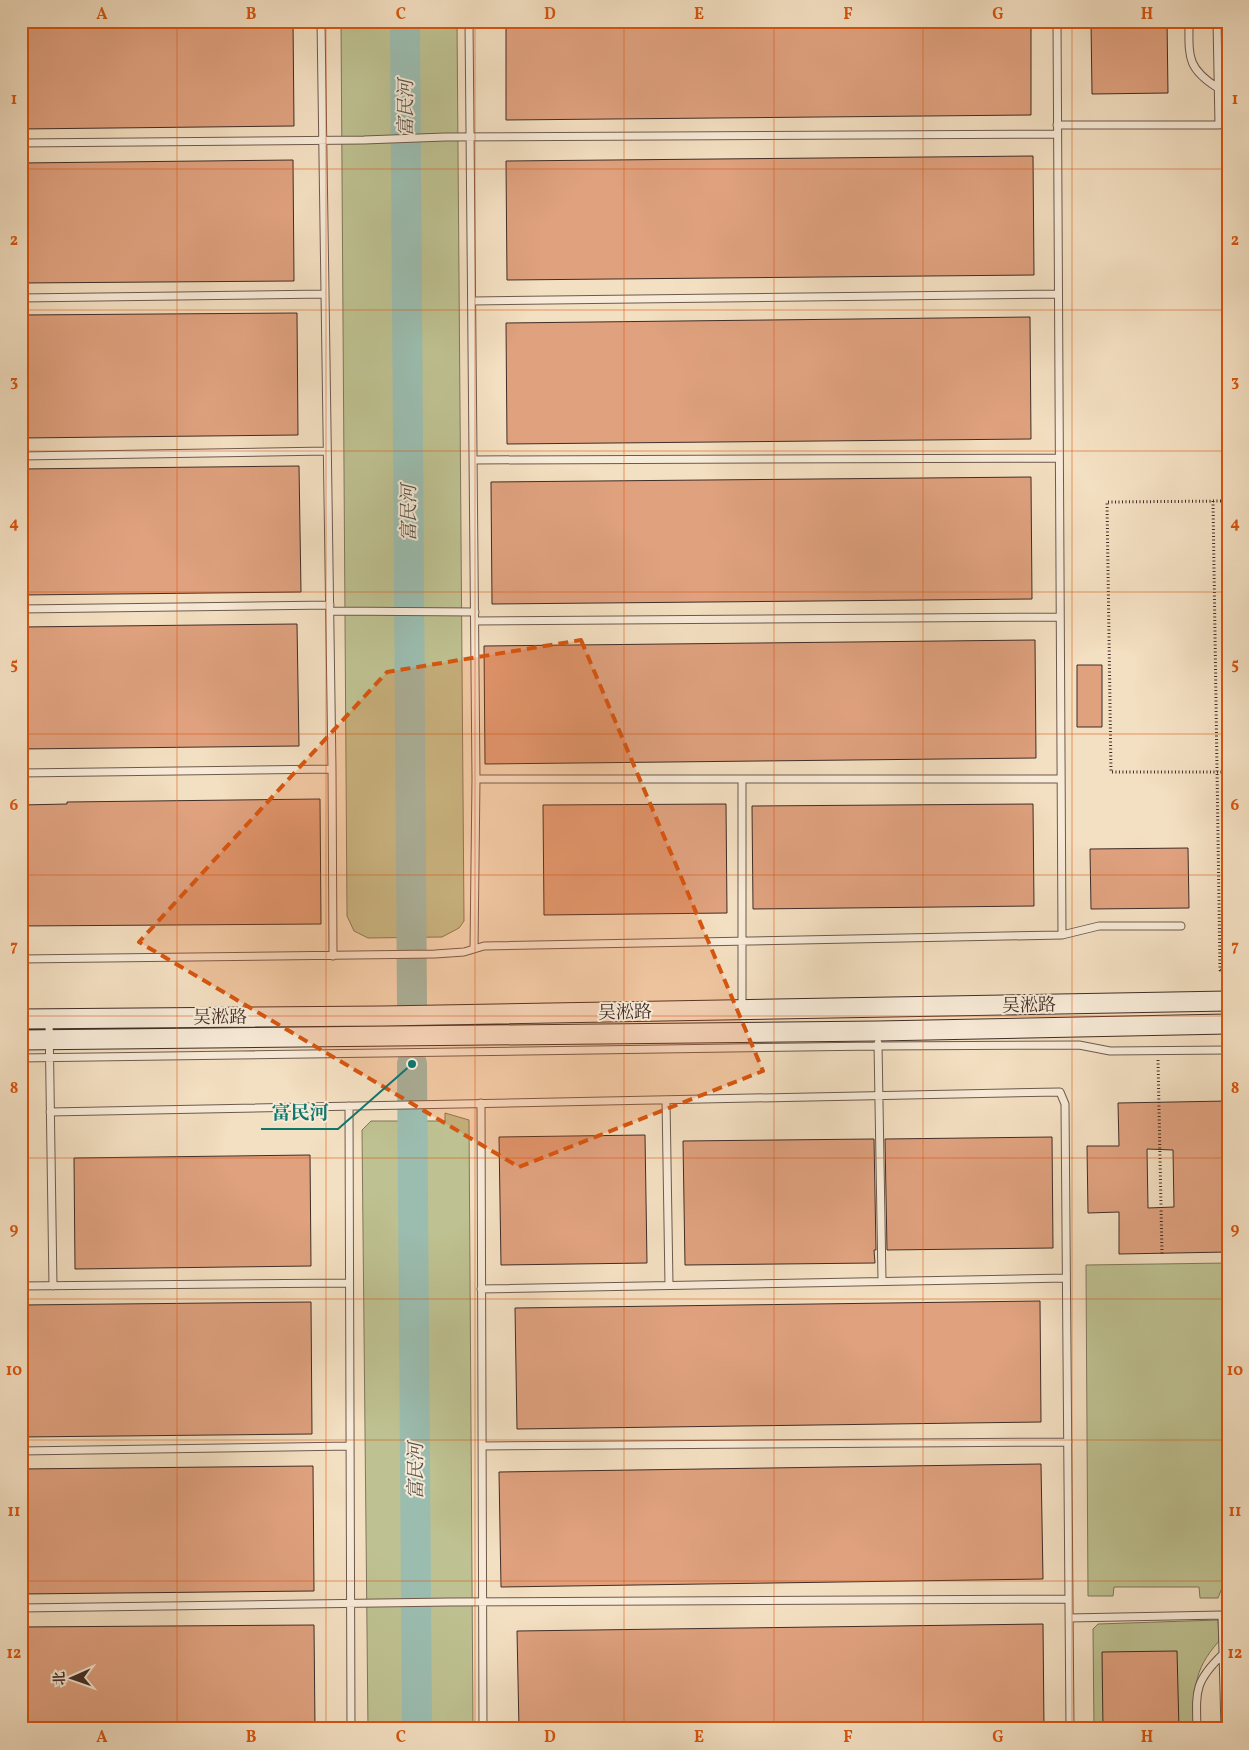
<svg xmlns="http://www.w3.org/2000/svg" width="1249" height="1750" viewBox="0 0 1249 1750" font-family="Vollkorn,'Noto Serif SC',serif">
<rect width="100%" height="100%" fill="#f3dfc1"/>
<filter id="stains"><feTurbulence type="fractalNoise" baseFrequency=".004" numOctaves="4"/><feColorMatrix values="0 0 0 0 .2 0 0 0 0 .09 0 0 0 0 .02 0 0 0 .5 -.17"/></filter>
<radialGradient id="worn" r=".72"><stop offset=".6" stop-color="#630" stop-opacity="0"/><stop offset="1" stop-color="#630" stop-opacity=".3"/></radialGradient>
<!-- green -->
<path fill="#bec191" stroke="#80775c" d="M341,21H457L464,921L459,928L442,937L368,938L354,931L347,916Z
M445,1113L469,1120L473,1729H368L362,1130L371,1121H445Z
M1228,1263V1583H1224L1218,1598H1200L1199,1587H1114L1113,1596H1088L1086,1265Z
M1218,1620L1219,1641C1191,1673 1195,1689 1196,1729H1094L1093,1629L1098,1624Z"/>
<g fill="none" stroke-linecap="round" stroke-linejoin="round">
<!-- river -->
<path stroke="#9bbdb0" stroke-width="30" d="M405,21L412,1005
M412,1064L417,1729"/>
</g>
<!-- building -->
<path fill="#dfa17e" stroke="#412d26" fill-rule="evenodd" d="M21,21H293L294,126L21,129Z
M506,21H1031V115L506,120Z
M1091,21H1167L1168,93L1092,94Z
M1033,156L1034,275L507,280L506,161Z
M293,160L294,281L21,283V163Z
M297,313L298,435L21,438V315Z
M1030,317L1031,439L507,444L506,323Z
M299,466L301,592L21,595V469Z
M1031,477L1032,599L492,604L491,482Z
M297,624L299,746L21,749V627Z
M1035,640L1036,758L485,764L484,646Z
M1077,665H1102V727H1077Z
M320,799L321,924L21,926V805L67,804V802Z
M726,804L727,913L544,915L543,805Z
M1033,804L1034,906L753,909L752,806Z
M1188,848L1189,908L1091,909L1090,849Z
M1228,1101V1252L1119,1254V1212L1088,1213L1087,1146H1119L1118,1103ZM1147,1149L1173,1150L1174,1207L1148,1208Z
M645,1135L647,1263L501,1265L499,1137Z
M1052,1137L1053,1248L887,1250L885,1139Z
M873,1139H874L876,1250H874L875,1263L685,1265L683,1141Z
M310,1155L311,1266L75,1269L74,1158Z
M1040,1301L1041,1422L517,1429L515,1308Z
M311,1302L312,1434L21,1437V1305Z
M1041,1464L1043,1579L501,1587L499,1472Z
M313,1466L314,1591L21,1594V1469Z
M1043,1624L1044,1729H519L517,1631Z
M314,1625L315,1729H21V1627Z
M1177,1651L1179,1729H1103L1102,1652Z"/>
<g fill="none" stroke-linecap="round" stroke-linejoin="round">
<!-- lane casing -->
<g stroke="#6e5a4d" stroke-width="9">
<path id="lane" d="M321,21L332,769L333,956
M469,21L476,779L474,949
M1057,21L1062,935
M1189,21C1189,56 1186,68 1218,88L1228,78
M1057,125H1219L1217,21
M21,143L364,140L445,137L1057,134
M21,298L325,294
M472,301L1058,294
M21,456L327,451
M473,460L1059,458
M21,609L330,605
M330,611L475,612
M475,621L1060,617
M21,773L332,769
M476,779H1061
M742,779V1009
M21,959L435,954L464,952L484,946L1062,935L1099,926H1181
M49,1019L53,1286
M878,1043L882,1280
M21,1058L878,1046L1079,1045L1110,1051L1228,1050
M666,1100L669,1285
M481,1103L483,1729
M349,1106L351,1729
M50,1112L1060,1092L1065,1104L1070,1729
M21,1286L349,1283
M481,1289L1066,1278
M482,1446L1068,1442
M21,1451L350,1446
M21,1608L450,1602L1069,1599
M1069,1618L1222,1615L1225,1729
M1197,1729C1196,1691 1194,1682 1223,1654"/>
</g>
<!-- secondary casing -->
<g stroke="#412d26" stroke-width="21">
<path id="secondary" d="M21,1019L383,1016L1228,1001
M21,1040L878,1031L1228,1024"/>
</g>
<!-- path -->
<path stroke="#412d26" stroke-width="3" stroke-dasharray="1 2.5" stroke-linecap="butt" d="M1213,501L1220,970L1228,974
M1228,501L1107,502L1111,772H1228
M1158,1060L1162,1255"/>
<!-- lane -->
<use href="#lane" stroke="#f7ead7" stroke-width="7"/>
<!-- secondary -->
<use href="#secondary" stroke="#f7ead7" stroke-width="19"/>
</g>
<!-- marked area -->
<path fill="#d7550f" fill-opacity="0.2" stroke="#d7550f" stroke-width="4" stroke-dasharray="10 6" stroke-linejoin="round" d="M581,640L763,1071L519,1167L139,942L387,672Z"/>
<!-- grid -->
<path fill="none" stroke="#d7550f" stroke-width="1" stroke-opacity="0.55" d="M177,21V1729M326,21V1729M475,21V1729M624,21V1729M774,21V1729M923,21V1729M1072,21V1729M21,169H1228M21,310H1228M21,451H1228M21,592H1228M21,734H1228M21,875H1228M21,1016H1228M21,1158H1228M21,1299H1228M21,1440H1228M21,1581H1228"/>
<g text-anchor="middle" stroke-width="4" stroke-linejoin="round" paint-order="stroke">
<!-- street labels -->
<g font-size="18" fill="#412d26" stroke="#f7ead7">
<text transform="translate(1029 1005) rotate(-1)" y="6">吴淞路</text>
<text transform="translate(625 1012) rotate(-1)" y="6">吴淞路</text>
<text x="220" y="1023">吴淞路</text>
</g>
<!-- water labels -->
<g font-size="19" font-style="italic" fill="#585148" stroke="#f7ead7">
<text transform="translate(405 108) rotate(-90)" y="7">富民河</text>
<text transform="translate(408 513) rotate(-90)" y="7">富民河</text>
<text transform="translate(415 1471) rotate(-90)" y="7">富民河</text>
</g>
</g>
<!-- callouts -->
<path fill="none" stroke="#0f766e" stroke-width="2" d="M412 1064L338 1129H261"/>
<circle fill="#0f766e" stroke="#f7ead7" stroke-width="2" cx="412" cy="1064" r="5"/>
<g font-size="19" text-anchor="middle" font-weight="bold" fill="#0f766e" stroke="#f7ead7" stroke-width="4" stroke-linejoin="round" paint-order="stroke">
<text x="300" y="1119">富民河</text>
</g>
<!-- margin -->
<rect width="1249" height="1750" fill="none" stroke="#f3dfc1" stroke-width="55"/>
<!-- north arrow -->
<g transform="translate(72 1678) rotate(268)" stroke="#f7ead7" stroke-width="4" paint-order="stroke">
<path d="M0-4L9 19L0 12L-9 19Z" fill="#412d26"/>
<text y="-8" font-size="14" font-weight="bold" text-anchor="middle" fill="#412d26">北</text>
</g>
<rect x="28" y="28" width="1194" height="1694" fill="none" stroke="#d7550f" stroke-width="2"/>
<g font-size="16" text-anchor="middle" font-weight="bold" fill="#d7550f">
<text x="102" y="19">A</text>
<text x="251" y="19">B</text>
<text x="401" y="19">C</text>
<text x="550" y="19">D</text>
<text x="699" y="19">E</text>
<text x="848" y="19">F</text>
<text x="998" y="19">G</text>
<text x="1147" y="19">H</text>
<text x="14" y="104">1</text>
<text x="1235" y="104">1</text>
<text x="14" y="245">2</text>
<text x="1235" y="245">2</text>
<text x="14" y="386">3</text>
<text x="1235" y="386">3</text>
<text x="14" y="528">4</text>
<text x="1235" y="528">4</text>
<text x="14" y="669">5</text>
<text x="1235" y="669">5</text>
<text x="14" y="810">6</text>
<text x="1235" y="810">6</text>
<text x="14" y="951">7</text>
<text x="1235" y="951">7</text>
<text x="14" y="1093">8</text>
<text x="1235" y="1093">8</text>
<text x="14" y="1234">9</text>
<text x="1235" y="1234">9</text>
<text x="14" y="1375">10</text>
<text x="1235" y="1375">10</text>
<text x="14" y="1516">11</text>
<text x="1235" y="1516">11</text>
<text x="14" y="1658">12</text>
<text x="1235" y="1658">12</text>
<text x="102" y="1742">A</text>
<text x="251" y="1742">B</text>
<text x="401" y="1742">C</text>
<text x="550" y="1742">D</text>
<text x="699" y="1742">E</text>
<text x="848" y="1742">F</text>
<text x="998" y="1742">G</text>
<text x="1147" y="1742">H</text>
</g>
<rect width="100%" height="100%" filter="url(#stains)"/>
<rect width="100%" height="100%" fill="url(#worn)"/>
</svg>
